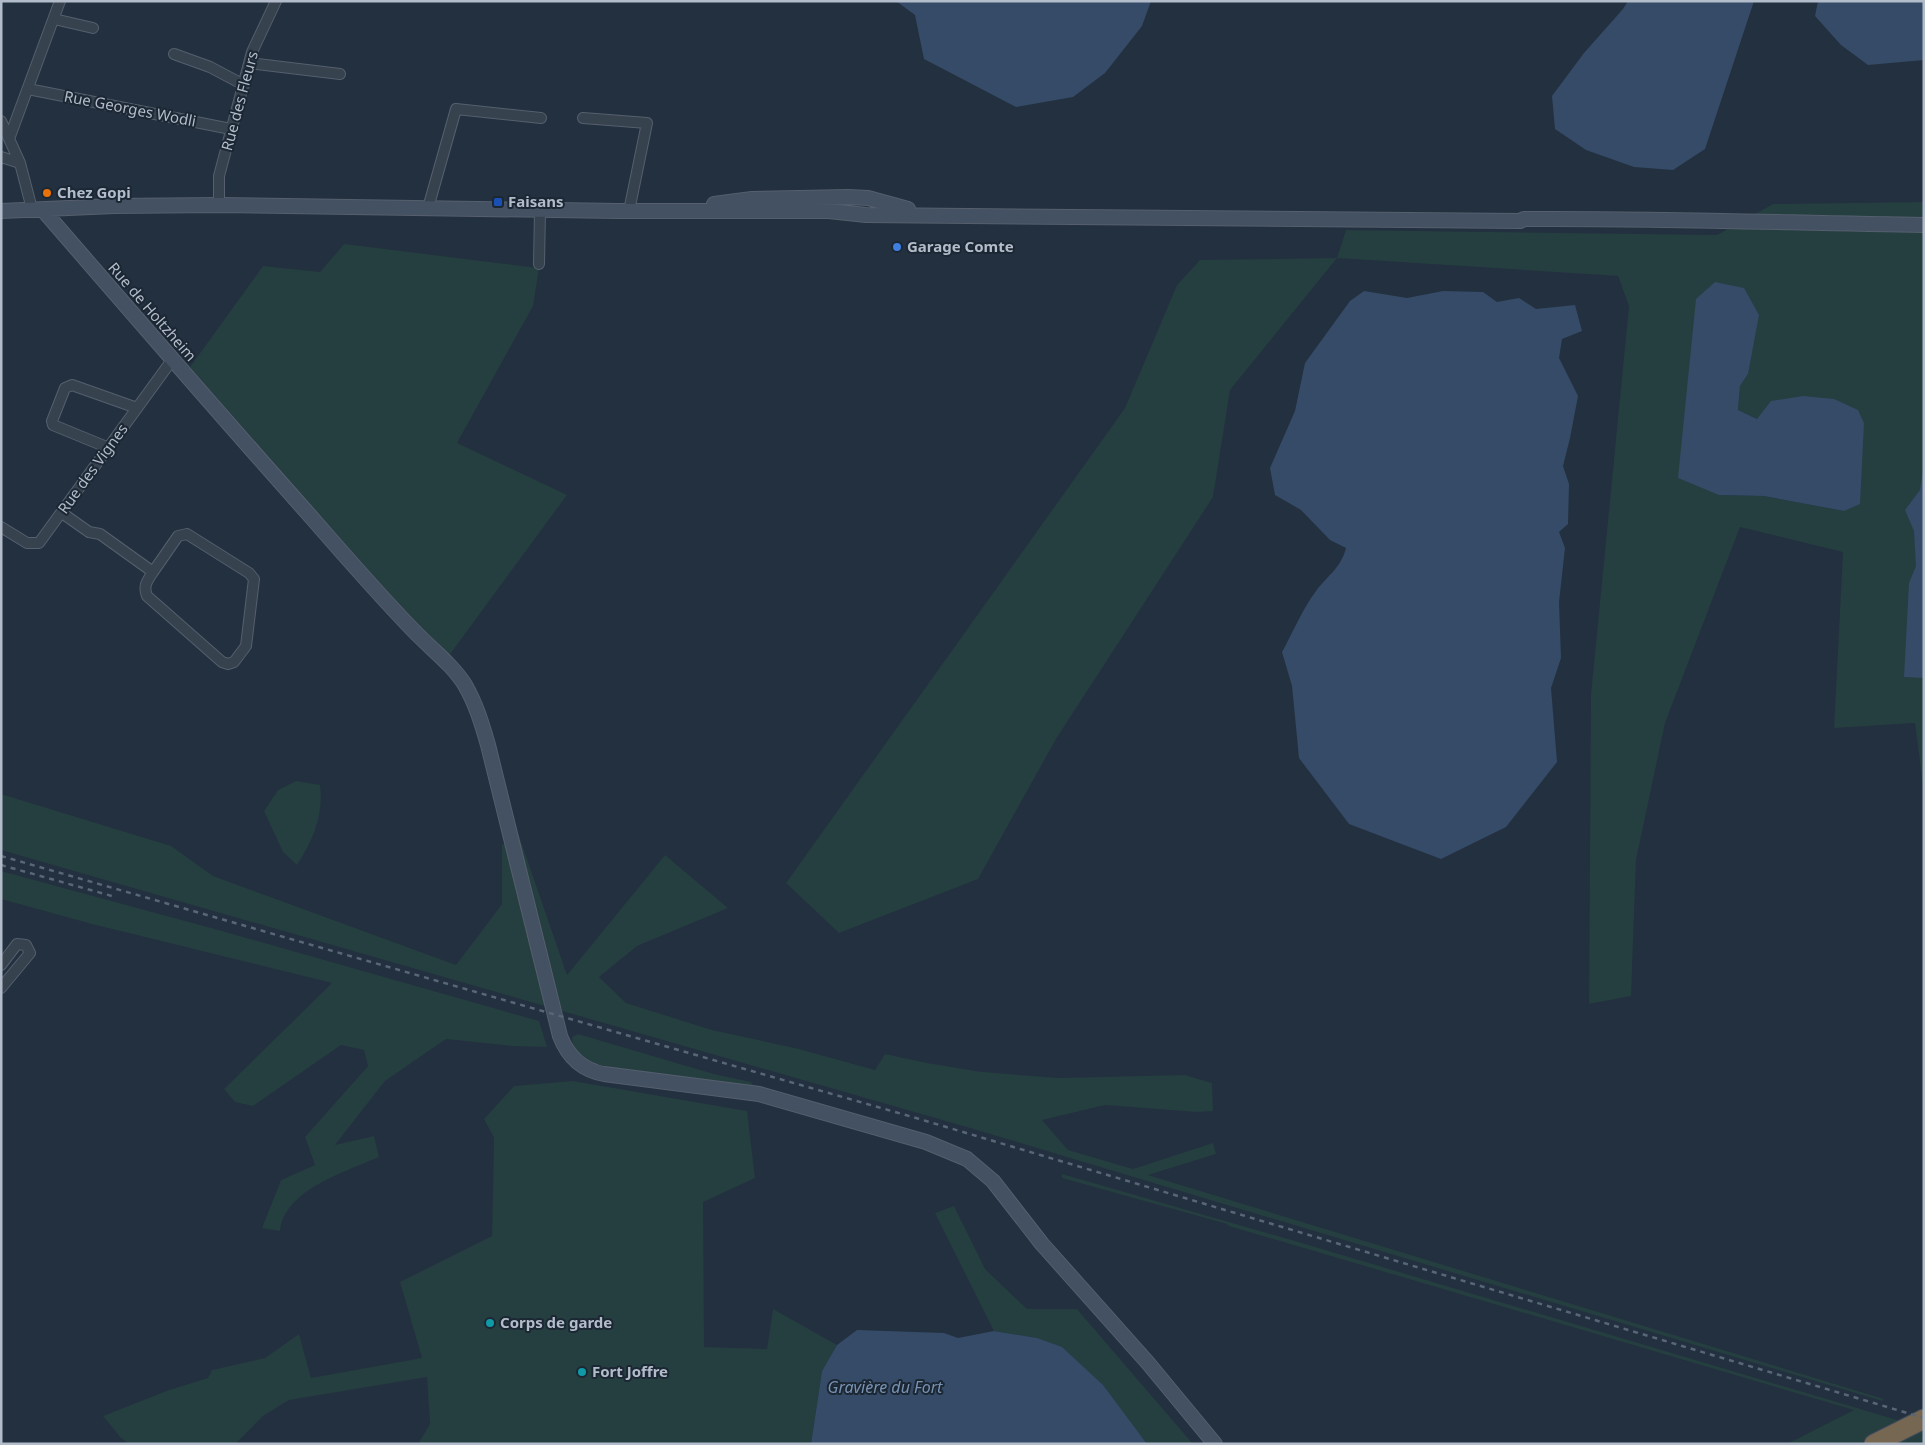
<svg xmlns="http://www.w3.org/2000/svg" width="1925" height="1445" viewBox="0 0 1925 1445" font-family="'Noto Sans',sans-serif">
<rect width="100%" height="100%" fill="#23303f"/>
<!-- green -->
<path fill="#253e40" fill-rule="evenodd" d="M1924,202V794L1915,723L1834,728L1843,552L1740,527L1665,723L1636,860L1631,996L1589,1004L1591,694L1629,306L1618,276L1337,258L1230,390L1213,497L1056,739L978,879L839,933L786,883L1125,408L1177,285L1200,260L1337,258L1346,230L1717,235L1773,204ZM1744,288L1748,374L1740,386L1738,410L1757,419L1844,511L1764,496L1719,495Z
M344,244L539,268L533,306L457,443L567,495L448,657L378,585L190,367L263,266L320,272Z
M296,781L320,785C324,814 313,841 297,865L283,852L264,811L278,790Z
M1,794L171,846L213,876L456,965L502,904V845L519,836L567,975L665,855L728,908L637,946L599,977L626,1003L712,1030L799,1049L875,1070L885,1054L927,1063L982,1072L1059,1078L1185,1075L1212,1083L1213,1111L1196,1112L1105,1105L1042,1120L1068,1150L1133,1169L1213,1143L1216,1154L1148,1175L1884,1399L1882,1401L970,1128L1,850Z
M1,871L222,931L539,1021L547,1047L512,1046L446,1039L385,1081L335,1145L374,1136L379,1157C346,1172 285,1189 280,1231L262,1228L281,1180L315,1165L305,1137L368,1066L364,1050L341,1045L253,1106L235,1102L224,1089L332,983L92,924L1,899Z
M578,1034L714,1074L751,1082L754,1087L632,1071L596,1064L581,1056L573,1046L572,1037Z
M573,1081L747,1111L755,1178L703,1202L704,1347L767,1349L773,1309L837,1345L822,1371L811,1444H418L430,1424L427,1377L289,1400L263,1416L235,1444H129L120,1437L103,1416L169,1390L208,1378L212,1370L265,1358L299,1334L311,1378L422,1358L400,1282L492,1236L494,1138L484,1119L514,1086Z
M1062,1174L1295,1241L1924,1428V1444H1787L1854,1410L1229,1226L1227,1224L1062,1178Z
M954,1206L985,1269L1027,1309H1077L1193,1444H1147L1136,1430L1037,1338L994,1331L935,1213Z"/>
<!-- water -->
<path fill="#354b67" d="M896,1H1151L1142,26L1105,73L1073,97L1016,107L924,59L915,15Z
M1628,1H1754L1705,149L1673,170L1634,167L1586,150L1555,129L1552,96L1584,53L1623,9Z
M1818,1H1924V60L1868,65L1841,45L1815,16Z
M1715,282L1744,288L1759,315L1748,374L1740,386L1738,410L1757,419L1771,401L1803,396L1834,399L1858,410L1864,423L1860,504L1844,511L1764,496L1719,495L1678,478L1696,299Z
M1364,291L1407,298L1443,291L1483,292L1497,302L1519,298L1536,309L1575,305L1582,331L1562,339L1559,358L1578,396L1570,438L1563,466L1569,484L1568,524L1559,532L1565,548L1559,602L1561,658L1551,688L1557,762L1506,827L1441,859L1349,824L1299,758L1292,686L1282,652C1292,634 1303,608 1316,591C1327,576 1341,568 1346,548L1330,540L1301,510L1275,495L1270,468L1295,411L1305,363L1350,301Z
M1924,465V678L1904,677L1909,583L1916,566L1914,531L1905,510L1920,490Z
M857,1330L944,1333L958,1338L994,1331L1037,1338L1062,1347L1103,1385L1147,1444H811L822,1371L837,1345Z"/>
<g fill="none" stroke-linecap="round" stroke-linejoin="round">
<!-- street casing -->
<g stroke="#555f6d" stroke-width="12">
<path id="street" d="M54,19L93,28
M174,54L210,67L244,85
M249,63L340,74
M28,89L231,129
M583,118L647,123L630,206L631,211
M1,121L20,163L32,209
M9,139L60,1
M1,157L20,163
M219,205V176L252,52L276,1
M428,208L456,109L541,118
M539,264L540,210
M109,448L53,425L52,421L65,388L72,385L137,408
M62,513L89,532L100,534L153,572C147,581 143,586 147,596L222,662L228,664L234,662L246,646L254,579L249,573L187,534L178,536L153,572
M1,527L27,543H39L172,360
M1,965L17,944L26,945L30,953L1,988"/>
</g>
<!-- secondary casing -->
<g stroke="#555f6d" stroke-width="16">
<path id="secondary" d="M714,204L752,199L848,197L868,198L908,209
M43,210C132,313 221,416 312,518C345,556 378,594 413,630C430,648 452,664 465,685C476,704 482,724 488,745L560,1036C568,1057 582,1070 604,1074L759,1094L926,1142L967,1159L993,1181L1042,1244L1148,1363L1215,1444
M1,211L114,206L219,205L618,211H829L866,215L1520,221L1524,219C1657,218 1791,223 1924,225"/>
</g>
<!-- highway casing -->
<g stroke="#424c5a" stroke-width="21">
<path id="highway" d="M1874,1444L1924,1419"/>
</g>
<!-- street -->
<use href="#street" stroke="#37424f" stroke-width="10"/>
<!-- secondary -->
<use href="#secondary" stroke="#445163" stroke-width="14"/>
<!-- highway -->
<use href="#highway" stroke="#766753" stroke-width="19"/>
<!-- rail -->
<path stroke="#586677" stroke-width="2.5" stroke-dasharray="5 5" stroke-linecap="butt" d="M1,856L916,1118L1924,1418
M1,865L112,896"/>
</g>
<!-- markers -->
<circle fill="#e8710a" stroke="#1c2734" stroke-width="2" cx="47" cy="193" r="5"/>
<rect fill="#1a4fb4" stroke="#1c2734" stroke-width="2" x="493" y="197" width="10" height="10" rx="2.5"/>
<circle fill="#3f7fe0" stroke="#1c2734" stroke-width="2" cx="897" cy="247" r="5"/>
<g fill="#0f9aa8" stroke="#1c2734" stroke-width="2">
<circle cx="490" cy="1323" r="5"/>
<circle cx="582" cy="1372" r="5"/>
</g>
<g text-anchor="middle" stroke-width="4" stroke-linejoin="round" paint-order="stroke">
<!-- street labels -->
<g font-size="15" fill="#b3bcca" stroke="#1c2734">
<text transform="translate(240 101) rotate(-75)" y="5">Rue des Fleurs</text>
<text transform="translate(130 109) rotate(11)" y="5">Rue Georges Wodli</text>
<text transform="translate(152 312) rotate(49)" y="5">Rue de Holtzheim</text>
<text transform="translate(93 469) rotate(-54)" y="5">Rue des Vignes</text>
</g>
<!-- poi labels -->
<g font-size="15" font-weight="bold" fill="#b3bcca" stroke="#1c2734" text-anchor="start">
<text x="57" y="198">Chez Gopi</text>
<text x="508" y="207">Faisans</text>
<text x="907" y="252">Garage Comte</text>
<text x="500" y="1328">Corps de garde</text>
<text x="592" y="1377">Fort Joffre</text>
</g>
<!-- water labels -->
<g font-size="16" font-style="italic" fill="#7993b3" stroke="#1c2734">
<text x="885" y="1393">Gravière du Fort</text>
</g>
</g>
<!-- border -->
<rect width="1925" height="1445" fill="none" stroke="#b3bcca" stroke-width="5"/>
</svg>
